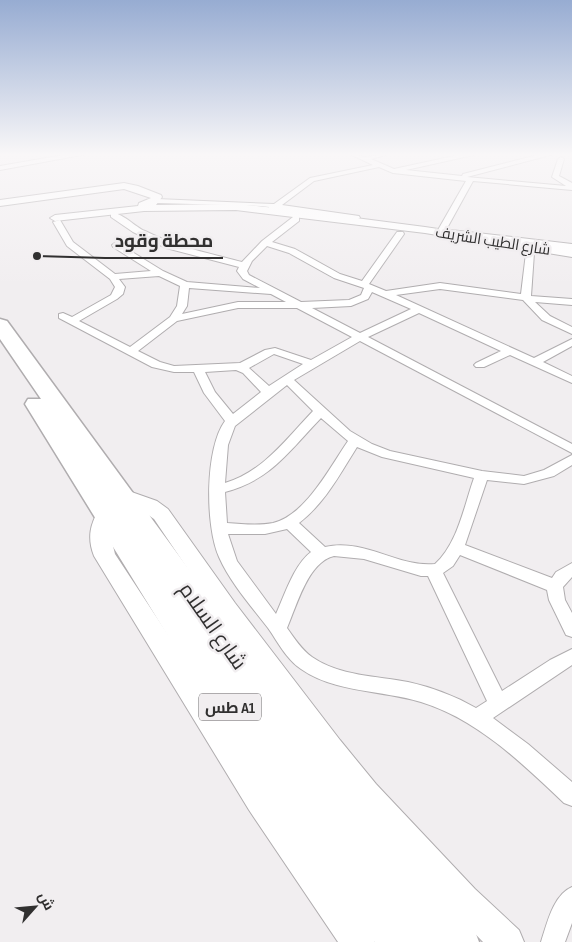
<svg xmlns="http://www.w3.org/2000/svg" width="572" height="942" viewBox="0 0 572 942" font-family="'Sofia Sans Condensed',Cairo,sans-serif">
<rect width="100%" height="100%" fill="#f1eef0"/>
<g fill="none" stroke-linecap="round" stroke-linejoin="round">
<!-- street casing -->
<g stroke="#b0adaf" stroke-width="2">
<path id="street" d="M69,154H87L0,170V166Z
M350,154L365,157L389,154L371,159L394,169L463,154H478L406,170L462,176L463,174L541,154H554L467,177L566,186L552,177L558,159L561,157L564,159L559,176L572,183V190L473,181L446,230L442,232L438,230L466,181L393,173L379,167L314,181L282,205L359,216L360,218L356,220L277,209L272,211H269V207L261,206L157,203L153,201L157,199L274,204L310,178L373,165Z
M111,213C122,212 135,227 145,231C177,247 208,253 242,262L262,241L293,217H299V221L272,242L295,249L340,274L362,281L397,232H403L404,234L369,284L386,291L440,283L521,294L526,253L530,250L534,253L531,296L572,299V305L535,302L550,316L572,327V334L542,320L523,300L440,289L396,295L534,358L572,339V346L543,362L572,376V383L510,355L484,367H476L474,365L476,363L501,351L419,313L368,337L572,444V453L360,341L294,380L350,431L372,444L390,451L482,471L524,476L544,470L572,455V465L554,476L524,484L487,480L465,545L552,578L556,572L572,563V577L563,587L565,600L572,613V637L566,635L549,600L547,590L460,555L453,566L443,573L502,691L550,660L572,649V665L493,718L528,744L572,782V806L564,803C523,764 477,719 421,702C382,690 335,693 301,669C286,659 278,642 268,628C251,606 230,582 219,557C205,526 205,448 225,421L204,393L194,372H174L152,367L59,318V314L63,313L72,317L111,295L115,287L110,279L67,246L53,222L60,220L73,242L115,274L151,271L113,247L112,245L116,242L163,271L187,282L260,288L243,279L237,271L239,267L166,248L133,232L111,217ZM267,246L289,253L334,278L364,288L361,295L349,300L301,302L249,275L247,271L252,261ZM159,276L180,286L177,306L170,317L130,347L79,321L117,299L123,294L125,287L119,279ZM189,288L271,294L286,302H238L182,314L187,306ZM372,292L411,309L360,333L312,308L351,306L368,299ZM238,308H297L352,337L311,360L275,348L265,350L240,363L174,366L160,362L138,351L177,321ZM274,354L303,364L269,386L249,368ZM236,370L243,373L261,392L233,414L215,392L205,372ZM287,385L313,411C287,438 263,472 225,483L228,445L235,426ZM321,418L348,441C330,467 306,515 273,523C258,526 242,524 227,523L225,492C271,480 289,451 321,418ZM357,447L382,457L474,478C464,506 458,543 435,564C399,568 365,538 325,547L299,523C325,503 340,474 357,447ZM287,529L311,552C294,565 285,594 276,614L237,561L228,534H265ZM334,556L364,559L421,576H428L487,701L476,708C455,696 431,687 408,682C377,676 339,676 312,657C302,650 294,638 287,628C297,605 308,562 334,556Z
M451,230L572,244V250L454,234H451Z
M572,887V923L565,942H541C547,924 553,895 572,887Z"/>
</g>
<!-- secondary casing -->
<g stroke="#b0adaf" stroke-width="2">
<path id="secondary" d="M124,183L138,186L161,195L162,197L156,205L236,204L294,210L425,227L572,249V257L425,233L236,210L144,211L55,221L50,218L55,215L138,206L139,203L151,198L124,189L0,206V200Z
M123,489L157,501L168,509L235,603L340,740L376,784L475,889L519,930L524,942H483L453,911L356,804L320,758L219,615L154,519C144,511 118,502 113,495L116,490Z
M107,506L114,508L117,513L110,534L115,554L270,790L370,930L375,942H338L249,810L94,556C87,538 90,524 100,508Z"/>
</g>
<!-- highway casing -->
<g stroke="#b0adaf" stroke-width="3">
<path id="highway" d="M0,319L7,321L330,762L398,847L473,926L479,942H375L342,902L282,821L25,404L28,399H41L0,339Z"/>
</g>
<!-- street -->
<use href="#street" fill="#fff" fill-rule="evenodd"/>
<!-- secondary -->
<use href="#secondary" fill="#fff" fill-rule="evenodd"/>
<!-- highway -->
<use href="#highway" fill="#fff" fill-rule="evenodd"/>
</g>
<!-- sky -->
<linearGradient id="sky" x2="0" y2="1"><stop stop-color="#97acd2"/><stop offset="0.54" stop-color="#f9f7f8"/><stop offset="1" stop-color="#f9f7f8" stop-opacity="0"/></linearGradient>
<rect width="572" height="286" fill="url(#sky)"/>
<g text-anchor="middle" stroke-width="5" stroke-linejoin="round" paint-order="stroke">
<!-- far-street labels -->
<g font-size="15" fill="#313030" stroke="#f1eef0">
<text transform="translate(493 241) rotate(9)" y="5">شارع الطيب الشريف</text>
</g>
<!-- shield labels -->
<rect fill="#f1eef0" stroke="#6b696a" stroke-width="1" x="199" y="693.5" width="62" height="27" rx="4"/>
<g font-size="16" font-weight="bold" fill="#313030">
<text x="230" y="713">طس A1</text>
</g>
<!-- near-street labels -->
<g font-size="21" fill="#313030" stroke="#f1eef0">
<text transform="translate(213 626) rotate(55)" y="7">شارع السلام</text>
</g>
</g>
<!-- callouts -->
<path fill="none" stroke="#313030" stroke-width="2" d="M37 256L105 258H223"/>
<circle fill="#313030" stroke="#f1eef0" stroke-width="2" cx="37" cy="256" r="5"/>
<g font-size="19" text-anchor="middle" font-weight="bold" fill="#313030" stroke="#f1eef0" stroke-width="5" stroke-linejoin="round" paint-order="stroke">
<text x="164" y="247">محطة وقود</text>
</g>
<!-- north arrow -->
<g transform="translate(35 907) rotate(63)" stroke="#f1eef0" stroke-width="4" paint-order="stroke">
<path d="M0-4L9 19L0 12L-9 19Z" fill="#313030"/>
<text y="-8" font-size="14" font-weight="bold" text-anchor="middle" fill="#313030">ش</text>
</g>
</svg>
